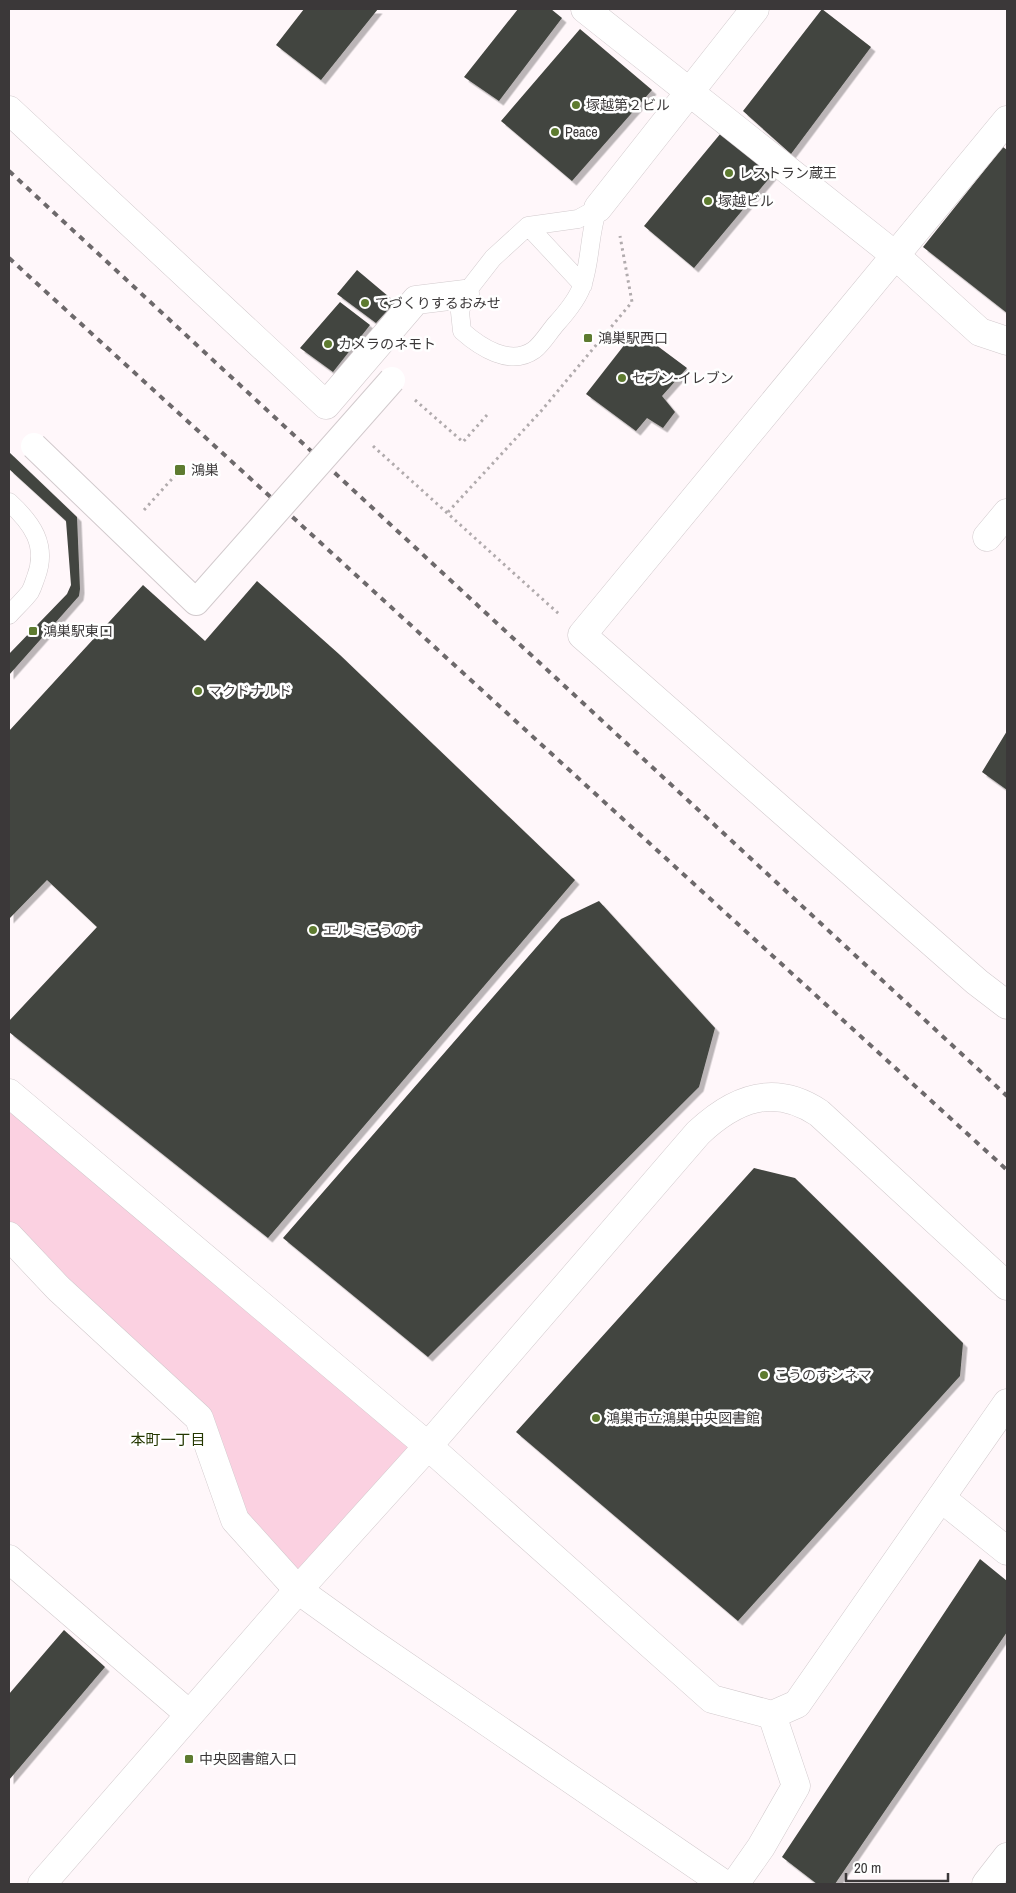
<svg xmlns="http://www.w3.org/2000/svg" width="1016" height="1893" viewBox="0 0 1016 1893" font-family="'Archivo Narrow','Noto Sans JP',sans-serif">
<defs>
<filter id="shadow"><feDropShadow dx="4.5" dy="4.5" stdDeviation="0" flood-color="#0004"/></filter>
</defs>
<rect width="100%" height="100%" fill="#fff7fa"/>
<!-- green -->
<path fill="#fbd1e1" d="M9,1093L428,1446L298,1590L235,1520L199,1418L9,1236Z"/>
<!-- building -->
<path fill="#42453f" filter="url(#shadow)" d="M304,9H378L321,80L276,45Z
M518,9H551L562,18L499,101L464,77Z
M822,9L871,47L791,154L743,111Z
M580,29L652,90L572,181L501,121Z
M721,133L772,175L694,268L644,226Z
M1003,147L1007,150V313L923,247Z
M357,270L395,302L376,323L337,294Z
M340,302L370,325L333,372L300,348Z
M636,330L687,368L662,396L675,412L663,428L647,418L636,431L586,394Z
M9,452L77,517L80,589L79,596L9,675V654L67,594L71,585L66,521L9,469Z
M257,581L340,655L575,880L268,1238L9,1032V1021L97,927L47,880L9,919V731L143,585L205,641Z
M1007,731V790L982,772Z
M599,901L715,1028L699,1087L428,1357L283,1238L561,919Z
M754,1168L795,1178L963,1343L960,1376L738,1621L516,1432Z
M980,1559L1007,1581V1632L835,1884H817L782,1857Z
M64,1630L105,1667L9,1780V1694Z"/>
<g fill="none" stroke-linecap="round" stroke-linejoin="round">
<!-- service casing -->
<g stroke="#d2cacd" stroke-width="19">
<path id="service" d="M598,208C589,234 591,258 583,283C579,297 566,313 556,324C549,332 542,344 534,350C510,367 480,347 462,331L460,312L465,294L493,258L528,226L578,219Z
M528,226L583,285
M9,502C32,523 48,545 36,577C34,582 33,587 30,592C24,600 16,607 9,615"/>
</g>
<!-- minor casing -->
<g stroke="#d2cacd" stroke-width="29">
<path id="minor" d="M585,9L896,256L980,332L1007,341
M9,110L326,405L416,300L465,294
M1007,120L582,635L977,982L1007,1005
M987,537L1007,513
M9,1236L58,1288L199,1418L235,1520L298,1590L369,1641L724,1884
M941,1498L1007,1551
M9,1559L189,1714
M735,1884L761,1847L796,1786L772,1715
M986,1884L1007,1857"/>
</g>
<!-- tertiary casing -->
<g stroke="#d2cacd" stroke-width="29">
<path id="tertiary" d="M598,208L755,9
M9,1093L428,1446L712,1699L772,1715L797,1704L1007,1403
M42,1884L298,1590L428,1446L698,1133C735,1098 774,1083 819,1113L1007,1286"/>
</g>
<!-- path -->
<path stroke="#b1abad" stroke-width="3" stroke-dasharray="2.5 4" stroke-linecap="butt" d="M415,400L463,442L487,415
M373,446L559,614
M144,510L180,470
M448,512L542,410L632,302L620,236"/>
<!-- service -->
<use href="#service" stroke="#fff" stroke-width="18"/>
<!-- minor -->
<use href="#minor" stroke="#fff" stroke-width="28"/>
<!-- tertiary -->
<use href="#tertiary" stroke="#fff" stroke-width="28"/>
<!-- rail -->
<path stroke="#6d696b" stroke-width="4" stroke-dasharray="6 6" stroke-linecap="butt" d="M9,171L1007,1096
M9,258L1007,1170"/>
<!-- pedestrian-bridge casing -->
<g stroke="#d2cacd" stroke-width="28" stroke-linecap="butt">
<path id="pedestrian-bridge" d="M34,446L196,602L392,380"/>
</g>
<!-- pedestrian-bridge -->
<use href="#pedestrian-bridge" stroke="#fff" stroke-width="26"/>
</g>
<!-- markers -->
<g fill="#5e7b30" stroke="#fff" stroke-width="2">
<circle cx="576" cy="105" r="5"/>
<circle cx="555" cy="132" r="5"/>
<circle cx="729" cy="173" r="5"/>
<circle cx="708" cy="201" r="5"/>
<circle cx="365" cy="303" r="5"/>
<rect x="583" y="333" width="10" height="10" rx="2.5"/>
<circle cx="328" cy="344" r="5"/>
<circle cx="622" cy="378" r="5"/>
<rect x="174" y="464" width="12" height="12" rx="2.5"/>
<rect x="28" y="626" width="10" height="10" rx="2.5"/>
<circle cx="198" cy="691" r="5"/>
<circle cx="313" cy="930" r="5"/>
<circle cx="764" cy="1375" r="5"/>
<circle cx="596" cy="1418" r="5"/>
<rect x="184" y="1754" width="10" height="10" rx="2.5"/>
</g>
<g text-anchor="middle" stroke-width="5" stroke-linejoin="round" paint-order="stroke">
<!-- poi labels -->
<g font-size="14" fill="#3b3839" stroke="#fff" text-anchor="start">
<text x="586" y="110">塚越第２ビル</text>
<text x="565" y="137">Peace</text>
<text x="739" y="178">レストラン蔵王</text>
<text x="718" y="206">塚越ビル</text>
<text x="375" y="308">てづくりするおみせ</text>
<text x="598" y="343">鴻巣駅西口</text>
<text x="338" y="349">カメラのネモト</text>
<text x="632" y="383">セブン-イレブン</text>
<text x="191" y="475">鴻巣</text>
<text x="43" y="636">鴻巣駅東口</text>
<text x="208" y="696">マクドナルド</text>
<text x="323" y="935">エルミこうのす</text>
<text x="774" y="1380">こうのすシネマ</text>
<text x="606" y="1423">鴻巣市立鴻巣中央図書館</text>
<text x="199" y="1764">中央図書館入口</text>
</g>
<!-- neighbourhood labels -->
<g font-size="15" fill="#243700" stroke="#fff">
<text x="168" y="1445">本町一丁目</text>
</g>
</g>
<!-- border -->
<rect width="1016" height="1893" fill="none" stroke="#3b3839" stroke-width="20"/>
<!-- scale -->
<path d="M846 1873v8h102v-8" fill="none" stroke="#3b3839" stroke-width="2.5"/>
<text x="854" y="1873" font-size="15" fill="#3b3839" stroke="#ffffff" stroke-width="4" paint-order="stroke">20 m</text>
</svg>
